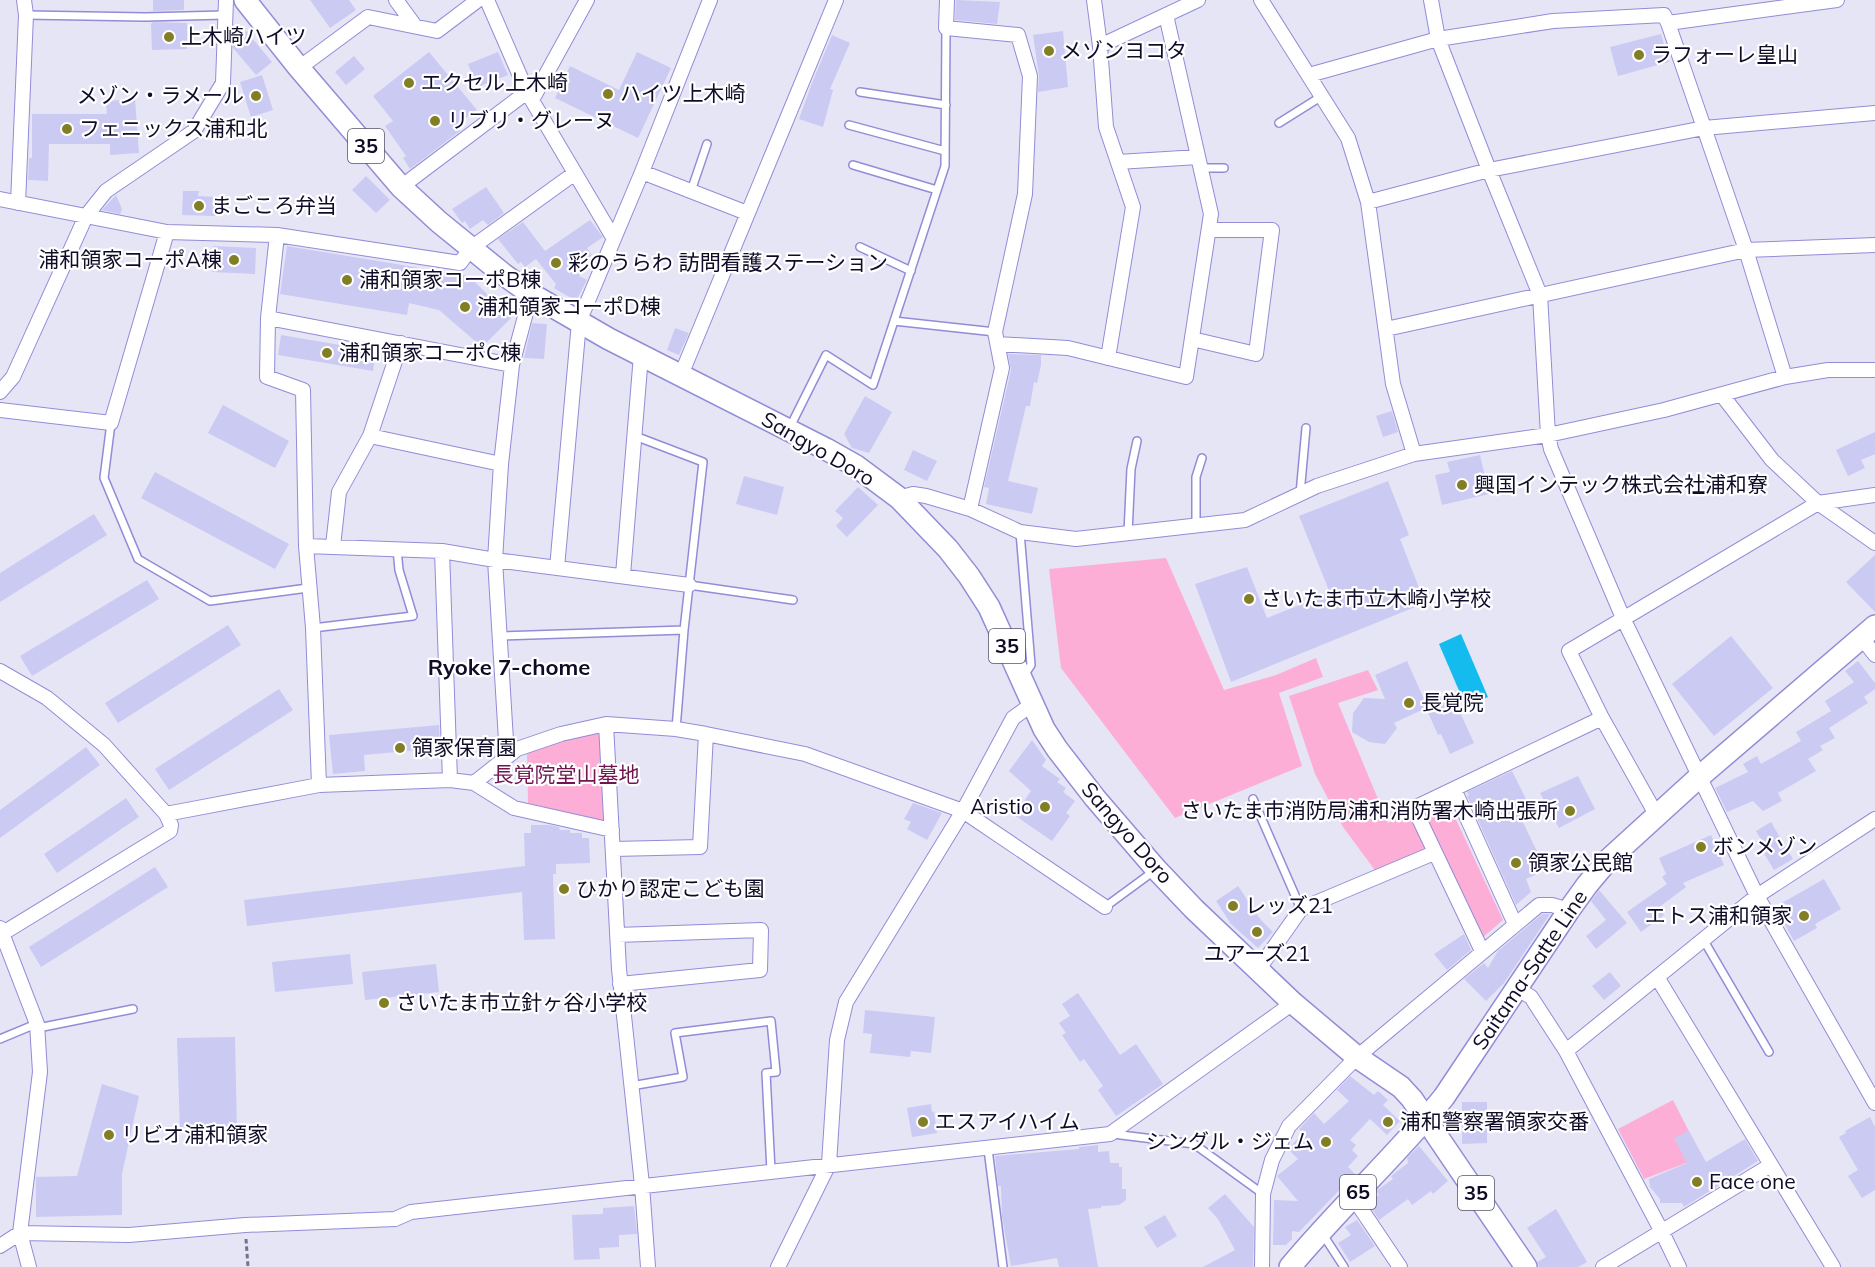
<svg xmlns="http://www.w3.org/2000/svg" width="1875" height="1267" viewBox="0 0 1875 1267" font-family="Mulish,'Noto Sans JP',sans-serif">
<rect width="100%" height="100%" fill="#e6e5f6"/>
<!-- green -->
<path fill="#fdaed7" d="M1166,558L1224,690L1276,675L1316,658L1323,677L1279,693L1302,766L1175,818L1061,668L1049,569Z
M1368,670L1378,690L1338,703L1388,823L1412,812L1428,848L1377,873L1343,827L1315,774L1289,696Z
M595,731L602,738L604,819L601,821L528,803L527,751L559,740Z
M1446,798L1503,920L1481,939L1420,809Z
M1673,1100L1702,1157L1644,1179L1618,1129Z"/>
<!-- water -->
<path fill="#14bbee" d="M1461,634L1488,697L1466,707L1439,644Z"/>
<!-- building -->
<path fill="#cbcaf2" d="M153,0H184V10L153,11Z
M310,0H349L356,10L330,28Z
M956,0L1000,2L997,24L955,20Z
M153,22L187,23V49L152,50L151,24Z
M246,31L272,62L256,75L233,48V42Z
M1063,31L1068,87L1038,92L1039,76L1033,35Z
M1661,34L1669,62L1618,76L1610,47Z
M832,35L850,43L830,89L833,90L823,127L799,119L812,83Z
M429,52L477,110L456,125L460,131L410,169L403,158L406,156L385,126L393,121L373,96Z
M498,52L508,75L478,87L468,64Z
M637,52L671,68L638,138L555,98L570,66L619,90Z
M354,56L365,69L346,85L335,72Z
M262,75L273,110L251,117L240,82Z
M135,99L139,153L110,155V144H49L48,181L28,180L29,158H32V114H107L106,101Z
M366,176L390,200L376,213L352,190Z
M486,187L504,213L488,225L483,220L470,229L465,221L462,223L452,209Z
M183,191H199L198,196L216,197L215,216L182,215Z
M116,195L122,209L120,214L102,210Z
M590,220L603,237L587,248L592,255L574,269L581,273L579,276L587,280L576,301L554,288L556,284L536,259L525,267L521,262L518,264L498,239L523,222L545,251Z
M213,246L256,248L255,274L212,272Z
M287,246L469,276L511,318L482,347L439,310L409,303L407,315L280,294Z
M532,323L547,324L544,359L524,358Z
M675,328L689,333L679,355L667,350Z
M281,335L376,351L373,371L278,355Z
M1008,354L1041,355V365L1037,383L1034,382L1030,406H1026L1008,481L1038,488L1032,514L986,504L989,488L984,487L1011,370Z
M865,396L892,412L869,453L852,448L844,434Z
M223,405L289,441L275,468L208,433Z
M1392,411L1398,432L1383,437L1376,416Z
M1875,432V454L1861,460L1865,468L1848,476L1836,450Z
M913,450L937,461L927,481L904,470Z
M1480,455L1489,494L1442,505L1435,475L1450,472L1447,462Z
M155,472L289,544L275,569L141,498Z
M744,476L784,487L777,515L736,504Z
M1388,481L1409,535L1400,539L1425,603L1231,682L1195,584L1247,567L1267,618L1330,593L1299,516Z
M858,487L878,505L847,537L836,526L843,518L835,511Z
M94,514L107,535L0,602V573Z
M1875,555V612L1846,582Z
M147,580L159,599L32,676L20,656Z
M228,625L241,645L118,723L105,703Z
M1731,636L1773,688L1714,736L1672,684Z
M1407,661L1423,697L1438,691L1443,702L1453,697L1474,743L1450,754L1441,734L1438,735L1426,708L1394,723L1397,728L1385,744L1369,742L1352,732L1353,713L1364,698L1385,699L1375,675Z
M1858,661L1875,683V689L1864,697L1868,703L1829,728L1835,738L1820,746L1823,750L1808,759L1816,771L1778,793L1782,801L1763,811L1753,801L1727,812L1715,788L1748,772L1743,764L1757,756L1761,764L1801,741L1796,732L1831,711L1825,701L1854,682L1845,671Z
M279,689L293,710L169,790L155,769Z
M439,725L440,748L364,755L365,771L333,774L329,735Z
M1032,740L1046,760L1042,766L1060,779L1057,782L1066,788L1063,792L1075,801L1066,813L1070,816L1052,841L1014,815L1031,791L1009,771Z
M86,747L100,765L0,838V810Z
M1512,771L1527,801L1516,808L1546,870L1526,879L1531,892L1516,905L1467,796L1469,795L1467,792Z
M1578,776L1595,809L1559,828L1540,793Z
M126,798L139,817L57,873L44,854Z
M913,803L942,813L927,840L907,829L911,822L904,819Z
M1771,822L1793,859L1774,870L1759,845L1763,843L1756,831Z
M531,825H549L559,827L560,830H570V833H582V838H589L590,863L556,864V874H553L555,939L524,940L522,892L247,926L244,900L525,866L524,833H531Z
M1711,835L1724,865L1683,883L1686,887L1658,908L1664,915L1641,932L1627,912L1667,884L1662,877L1666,874L1659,858Z
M155,867L168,887L41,967L29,947Z
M1824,879L1841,909L1815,924L1817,928L1794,941L1775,907Z
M1238,886L1261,920L1273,932L1258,948L1231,924L1216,901Z
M1599,890L1627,923L1596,949L1586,936L1606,920L1591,901Z
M1542,914H1550L1504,983L1486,1001L1464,979L1484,963L1488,968L1498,951Z
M1464,934L1471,950L1447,970L1434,954Z
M350,954L353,984L275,992L272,962Z
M436,964L439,992L365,1000L362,972Z
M1610,972L1621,986L1604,1000L1592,986Z
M1078,993L1120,1055L1136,1044L1163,1084L1116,1116L1098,1090L1103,1086L1084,1059L1080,1062L1062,1035L1066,1033L1059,1023L1070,1016L1062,1004Z
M865,1010L935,1017L931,1053L911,1051L910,1057L870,1053L872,1034L863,1033Z
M235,1037L237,1131L180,1133L177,1038Z
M1350,1076L1374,1095L1378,1091L1388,1100L1383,1105L1400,1121L1387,1135L1370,1119L1350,1140L1356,1145L1352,1150L1358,1156L1348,1167L1355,1174L1299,1232L1292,1231V1239L1286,1245H1273L1274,1200L1298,1201L1277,1176L1298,1159L1288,1149L1303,1133L1299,1129L1314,1113L1324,1124L1349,1101L1337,1090Z
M102,1084L139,1096L122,1174V1215L36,1217V1177L77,1176Z
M1462,1102H1487V1143L1462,1144Z
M931,1104L932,1112L934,1111L937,1133L912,1137L907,1108Z
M1870,1117L1875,1127V1190L1862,1198L1848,1176L1858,1170L1839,1137L1846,1133L1845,1131Z
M1689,1131L1706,1162L1745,1139L1758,1161L1684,1207L1682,1203H1660V1199L1650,1187L1649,1179L1687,1163L1674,1138Z
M1098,1145V1152L1109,1151L1110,1163H1119V1167H1122V1189H1126V1200L1119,1205L1101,1206V1208L1088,1209L1098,1267H1059L1057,1258L1011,1266L1002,1217L1001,1186H998L995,1156L1079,1149V1147Z
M1419,1146L1448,1181L1433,1194L1431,1191L1412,1205L1408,1199L1379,1220L1368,1203L1379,1195L1376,1191L1393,1179L1391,1176L1408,1163L1407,1158Z
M1225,1194L1254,1227L1253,1267H1203L1235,1250L1218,1219L1208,1208Z
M634,1206L637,1234L619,1235V1247L599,1248L600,1259L574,1260L572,1215L603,1214V1208Z
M1556,1209L1587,1262L1578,1267H1539L1537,1262L1546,1257L1527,1228Z
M1165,1215L1177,1236L1157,1248L1144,1227Z
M1357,1220L1375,1246L1350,1262L1338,1243L1351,1235L1345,1227Z"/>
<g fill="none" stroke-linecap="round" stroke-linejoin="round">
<!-- service casing -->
<g stroke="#928cd7" stroke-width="10">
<path id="service" d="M26,15L145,17L225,15
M860,92L946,105
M1279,123L1322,96
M849,125L945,151
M853,165L937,190
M1201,168H1224
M691,191L707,144
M860,247L911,271
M894,321L995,332
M111,423L104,478L138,559L210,601L308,588
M790,427L826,355L873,385L945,166L946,28
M1300,494L1306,428
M1196,525V477L1202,458
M1020,532L1031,665L1023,677
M1128,533L1131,469L1137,441
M689,585L793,600
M313,628L413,616L399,570L397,549
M500,636L684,630L703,462L635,436
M676,729L684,630
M1253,799L1301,909
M1105,907L1154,871
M1703,939L1769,1052
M38,1028L133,1009
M0,1039L36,1024
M631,1086L683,1077L675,1033L771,1021L776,1072L766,1073L771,1171
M1113,1134L1194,1144L1263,1194
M988,1149L1003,1267
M1322,1233L1344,1267"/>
</g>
<!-- minor casing -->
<g stroke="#928cd7" stroke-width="16">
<path id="minor" d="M396,0L415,26
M487,0L527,92L614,239
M947,0L946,28L1018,35L1030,76L1025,194L995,332L1002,368L970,509
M1094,0L1100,46L1198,0
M1261,0L1348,138L1368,202L1393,384L1414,454
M1431,0L1438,39L1489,170L1540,295L1548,435L1551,449L1623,618L1757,896L1875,1103
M1668,23L1746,250L1785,377
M1100,46L1106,127L1133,207L1108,358
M299,68L368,17L437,31L478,0
M1309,75L1438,39L1553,21L1664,15L1668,23L1837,0
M532,100L587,0
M1118,162L1198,157
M642,172L747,213
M401,187L527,92
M0,199L167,232L277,235L460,263L471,248L575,173
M1368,202L1489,170L1704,128L1875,113
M18,203L26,15L24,0
M277,235L268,318L267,377L303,390L306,546L313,628L319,785
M268,318L512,365
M1386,329L1746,250L1875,245
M1192,339L1256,354L1272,230H1209
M998,344L1068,348L1186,377L1211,214L1166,15
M681,375L836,0
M0,392L13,377L86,216L106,191L194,131L223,83L226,0
M1722,395L1772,460L1818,503L1875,543
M0,410L111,423L167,232
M370,436L501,464
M899,498L913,494L926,496L970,509L1020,532L1076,539L1245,520L1317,486L1414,454L1548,435L1664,410L1785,377L1828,370H1875
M306,546L442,551L495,560L689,585
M333,546L339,492L370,436L401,343
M442,551L450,780
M557,568L579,322L642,172L710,0
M623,575L641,355
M1862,638L1875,655
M0,671L47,698L104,745L166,814L171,825L170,831L0,935
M606,724L619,969L642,1185L648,1267
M507,757L495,560L501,464L512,365L531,294
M474,783L517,749L561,734L606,724L676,729L706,734L805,754L963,811L1105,907
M1454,789L1515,924
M166,814L319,785L450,780L474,783L514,808L612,830
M1657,816L1602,718L1569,651L1818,503L1875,495
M613,849L700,847L706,734
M0,928L37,1024L40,1072L20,1233L29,1267
M617,935L761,930L760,970L620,984
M1482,951L1414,808L1602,718
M1258,970L1301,909L1434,853
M1657,977L1833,1267
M1518,989L1531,997L1566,1051L1662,1232L1679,1267
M1566,1051L1757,896L1875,819
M1353,1197L1400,1267
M0,1246L20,1233L129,1235L245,1225L395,1219L411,1212L1110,1134L1293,1003
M778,1267L829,1164L837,1040L846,1002L963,811L1013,718L1031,705
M1262,1267L1263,1194L1272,1160L1289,1126L1357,1057L1539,905H1552L1569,910
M1603,1267L1771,1165"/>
</g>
<!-- primary casing -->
<g stroke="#928cd7" stroke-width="24">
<path id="primary" d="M245,0L299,68L401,187L439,222L503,274L531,294L609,339L826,449L856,466L899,498L948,549L969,576L989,607L1044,729L1057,749L1095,798L1156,869L1194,909L1293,1003L1357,1057L1401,1087L1412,1099L1526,1267
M1290,1267C1339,1208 1396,1156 1444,1097L1569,910L1587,885L1608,860L1698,778L1875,626"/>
</g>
<!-- path -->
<path stroke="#737087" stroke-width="3" stroke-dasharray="4.5 3" stroke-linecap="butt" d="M246,1239L248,1267"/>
<!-- service -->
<use href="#service" stroke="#fff" stroke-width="7"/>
<!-- minor -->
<use href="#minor" stroke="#fff" stroke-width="14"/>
<!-- primary -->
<use href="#primary" stroke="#fff" stroke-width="21"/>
</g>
<!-- markers -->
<g fill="#827e26" stroke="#fff" stroke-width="2">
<circle cx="169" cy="37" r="6"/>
<circle cx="1049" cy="51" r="6"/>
<circle cx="1639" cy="55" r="6"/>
<circle cx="409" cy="83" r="6"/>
<circle cx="608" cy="94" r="6"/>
<circle cx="256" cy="96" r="6"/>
<circle cx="435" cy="121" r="6"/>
<circle cx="67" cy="129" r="6"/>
<circle cx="199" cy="206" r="6"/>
<circle cx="234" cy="260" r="6"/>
<circle cx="556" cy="263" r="6"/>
<circle cx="347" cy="280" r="6"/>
<circle cx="465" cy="307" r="6"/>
<circle cx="327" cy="353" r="6"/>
<circle cx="1462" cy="485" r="6"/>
<circle cx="1249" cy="599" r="6"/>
<circle cx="1409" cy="703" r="6"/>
<circle cx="400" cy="748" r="6"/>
<circle cx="1045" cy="807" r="6"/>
<circle cx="1570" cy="811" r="6"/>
<circle cx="1701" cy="847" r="6"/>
<circle cx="1516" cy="863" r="6"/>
<circle cx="564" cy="889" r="6"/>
<circle cx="1233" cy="906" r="6"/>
<circle cx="1804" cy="916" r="6"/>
<circle cx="1257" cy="932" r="6"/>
<circle cx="384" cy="1003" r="6"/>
<circle cx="923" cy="1122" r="6"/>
<circle cx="1388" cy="1122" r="6"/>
<circle cx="109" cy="1135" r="6"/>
<circle cx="1326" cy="1142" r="6"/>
<circle cx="1697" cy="1182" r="6"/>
</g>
<g text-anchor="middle" stroke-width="4.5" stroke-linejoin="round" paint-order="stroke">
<!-- shield labels -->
<g fill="#fff" stroke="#585468" stroke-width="1.5">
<rect x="348" y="129" width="36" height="34" rx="4.5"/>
<rect x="989" y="629" width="36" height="34" rx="4.5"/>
<rect x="1340" y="1175" width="36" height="34" rx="4.5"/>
<rect x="1458" y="1176" width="36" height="34" rx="4.5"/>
</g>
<g font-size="20" font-weight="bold" fill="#100b27">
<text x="366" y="153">35</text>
<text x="1007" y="653">35</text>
<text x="1358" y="1199">65</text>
<text x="1476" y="1200">35</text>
</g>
<!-- poi labels -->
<g font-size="21" fill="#100b27" stroke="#fff" text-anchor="start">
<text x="181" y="44">上木崎ハイツ</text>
<text x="1061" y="58">メゾンヨコタ</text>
<text x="1651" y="62">ラフォーレ皇山</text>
<text x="421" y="90">エクセル上木崎</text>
<text x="620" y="101">ハイツ上木崎</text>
<text x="244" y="103" text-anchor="end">メゾン・ラメール</text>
<text x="447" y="128">リブリ・グレーヌ</text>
<text x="79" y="136">フェニックス浦和北</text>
<text x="211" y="213">まごころ弁当</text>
<text x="222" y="267" text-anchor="end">浦和領家コーポA棟</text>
<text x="568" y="270">彩のうらわ 訪問看護ステーション</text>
<text x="359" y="287">浦和領家コーポB棟</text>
<text x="477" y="314">浦和領家コーポD棟</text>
<text x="339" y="360">浦和領家コーポC棟</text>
<text x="1474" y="492">興国インテック株式会社浦和寮</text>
<text x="1261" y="606">さいたま市立木崎小学校</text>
<text x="1421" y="710">長覚院</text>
<text x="412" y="755">領家保育園</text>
<text x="1033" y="814" text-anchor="end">Aristio</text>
<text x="1558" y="818" text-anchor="end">さいたま市消防局浦和消防署木崎出張所</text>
<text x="1713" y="854">ボンメゾン</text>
<text x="1528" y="870">領家公民館</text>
<text x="576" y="896">ひかり認定こども園</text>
<text x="1245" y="913">レッズ21</text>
<text x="1792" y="923" text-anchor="end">エトス浦和領家</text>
<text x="1257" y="961" text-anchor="middle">ユアーズ21</text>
<text x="396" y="1010">さいたま市立針ヶ谷小学校</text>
<text x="935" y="1129">エスアイハイム</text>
<text x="1400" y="1129">浦和警察署領家交番</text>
<text x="121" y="1142">リビオ浦和領家</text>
<text x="1314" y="1149" text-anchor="end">シングル・ジェム</text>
<text x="1709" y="1189">Face one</text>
</g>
<!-- street labels -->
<g font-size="21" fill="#100b27" stroke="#fff">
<text transform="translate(818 449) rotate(30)" y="7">Sangyo Doro</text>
<text transform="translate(1127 833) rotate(49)" y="7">Sangyo Doro</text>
<text transform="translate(1530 970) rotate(-56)" y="7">Saitama-Satte Line</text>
</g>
<!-- park labels -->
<g font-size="21" fill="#6f164f" stroke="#fff">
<text x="566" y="782">長覚院堂山墓地</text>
</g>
<!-- neighbourhood labels -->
<g font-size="22" font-weight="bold" fill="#100b27" stroke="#fff">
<text x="509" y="675">Ryoke 7-chome</text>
</g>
</g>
</svg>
